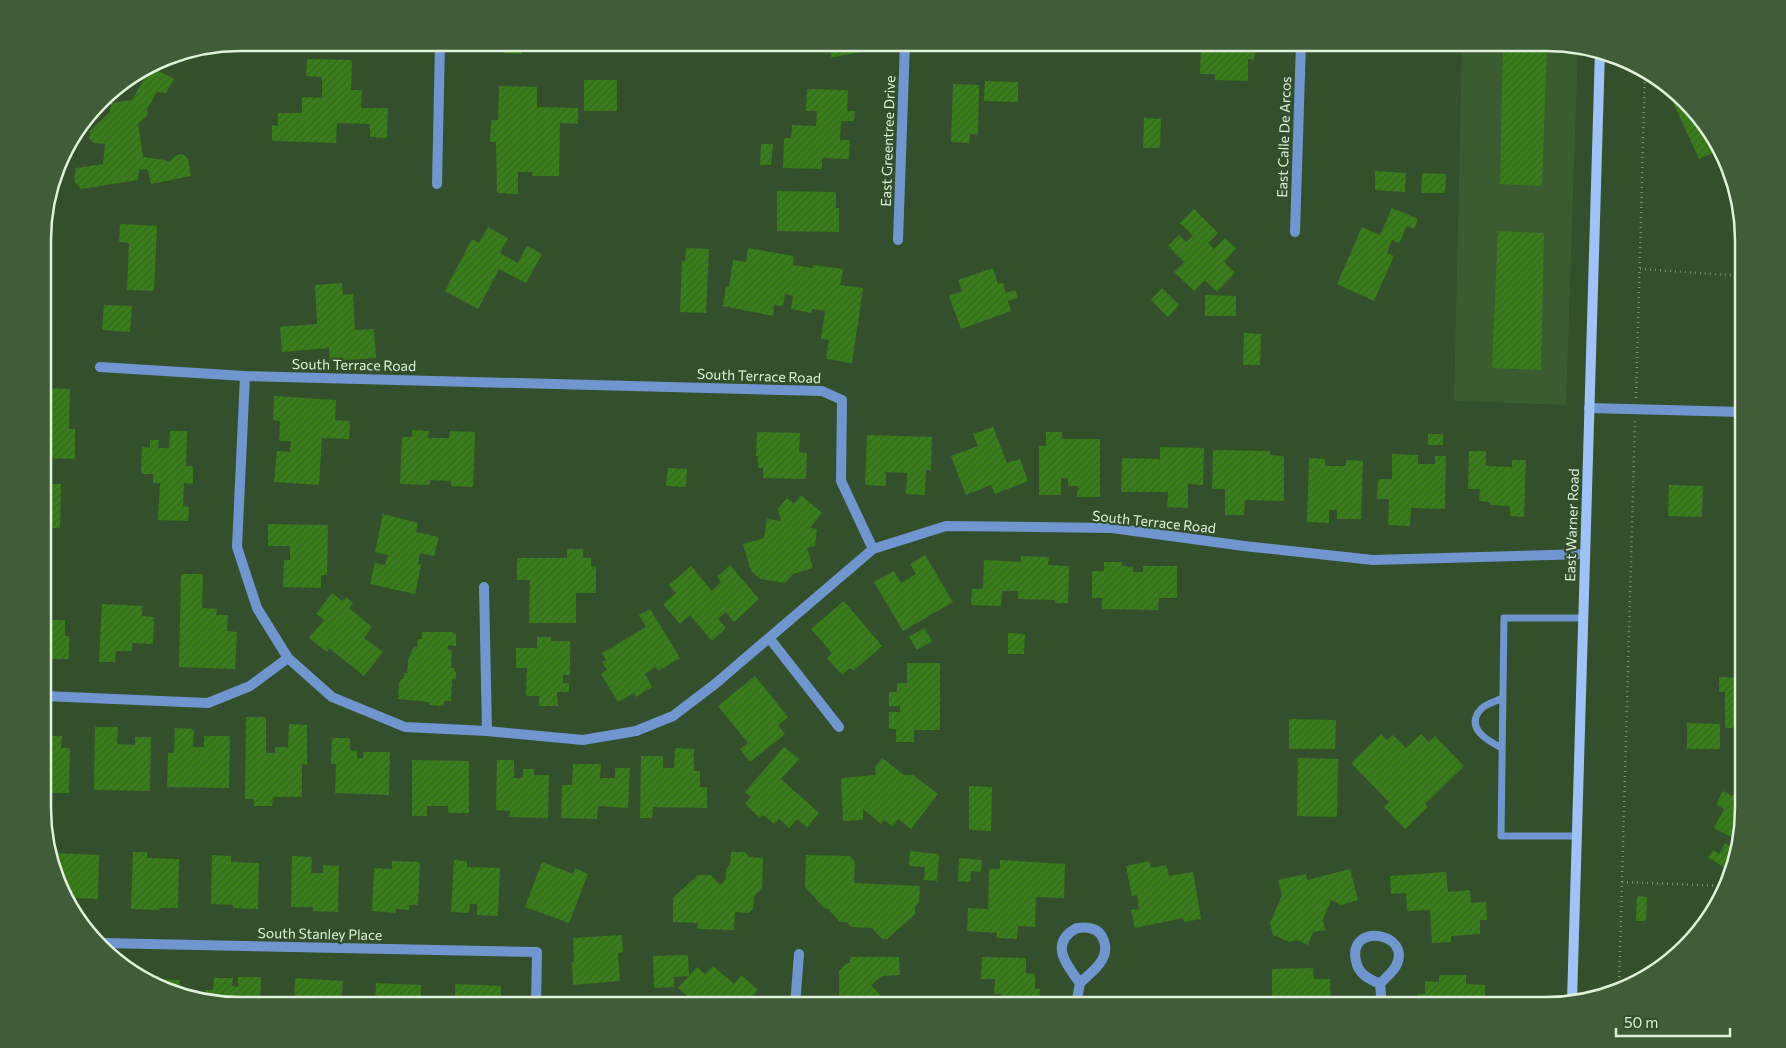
<svg xmlns="http://www.w3.org/2000/svg" width="1786" height="1048" viewBox="0 0 1786 1048" font-family="Commissioner,sans-serif">
<defs>
<pattern id="building-hatch" width="6" height="6" patternUnits="userSpaceOnUse" patternTransform="scale(1.25)"><rect width="6" height="6" fill="#378017"/><path d="M-1 1l2-2M0 6l6-6M5 7l2-2" fill="none" stroke="#3d642c"/></pattern>
</defs>
<rect width="100%" height="100%" fill="#334f2b"/>
<!-- built -->
<path fill="#3b5b31" d="M1462,43H1546L1578,47L1566,405L1454,401Z"/>
<!-- building -->
<path fill="url(#building-hatch)" d="M505,43H522L521,54L504,53Z
M829,43H859L861,52L835,57H831Z
M1201,43H1248V49H1255L1254,60L1248,59V81L1215,80V74H1200Z
M1503,44L1547,45L1542,186L1500,184Z
M307,59L352,60L351,90H362L361,108H388L387,138L370,137V124L337,123L336,143L272,141V125L278,126V113H302V97L322,98V77L306,76Z
M151,67L174,79L166,93L157,92L147,109L148,115L138,124L143,157L165,160L169,162L177,155L183,154L188,159L191,176L151,184L148,170L145,169L139,170L138,180L81,189L74,181L76,168L103,164L105,144L94,143L89,138L90,131L110,112L111,103L132,100Z
M584,80H617V111H584Z
M985,81L1018,82V102L984,101Z
M953,84L979,85L978,135L970,134L969,143L951,142Z
M499,86L537,87V107L578,108V124L560,123L559,176H532L533,172H518V194L497,193L496,142H490L491,120H498Z
M807,89L848,90L847,111H855L854,121H841L840,140H850L849,159L822,158V169L783,168L784,138H791L792,125L816,126L817,111H806Z
M1678,95L1686,101L1717,141L1719,150L1699,159L1671,98Z
M1144,118L1161,119L1160,148H1143Z
M761,144H773L771,165H760Z
M1375,171L1406,173L1405,192L1375,190Z
M1422,173L1446,174L1445,193H1421Z
M777,191L836,192V208H839V232L777,231Z
M1392,208L1418,219L1414,229L1407,226L1399,243L1392,240L1387,253L1394,256L1374,301L1337,284L1362,227L1380,235Z
M1194,209L1218,233L1208,243L1214,249L1225,238L1236,248L1224,262L1235,273L1217,292L1205,280L1194,291L1174,272L1184,262L1168,246L1179,235L1186,242L1193,236L1180,223Z
M120,224L157,226L154,291L127,290L129,243L119,242Z
M488,227L508,238L500,253L518,263L527,246L542,254L526,283L499,269L478,309L445,291L472,239L479,243Z
M1498,231L1544,233L1541,370L1492,368Z
M686,248L709,249L706,313L680,312L682,261H685Z
M748,248L794,256L793,265L813,268V265L843,269L840,285L863,288L852,363L826,359L829,340L821,339L825,311L812,309L811,313L791,309L793,296L785,294L783,306L774,305L773,316L723,306L726,286L729,287L733,260L746,262Z
M993,268L998,284L1003,283L1006,293L1015,290L1018,298L1008,301L1011,311L961,329L949,296L962,291L958,280Z
M342,283L343,295L353,294L355,330L374,329L376,358L330,361L329,348L282,352L280,327L317,324L315,285Z
M1162,288L1179,305L1168,317L1151,300Z
M1205,295L1236,296V316H1205Z
M104,305L132,306L130,332L102,330Z
M1244,333L1261,334L1260,365H1243Z
M44,388L70,389L69,429H75V459L44,458Z
M274,396L336,400L335,420L350,421L349,439L322,438L319,485L274,482L277,451L290,452L291,441H279L280,421L273,420Z
M993,427L1007,463L1020,459L1028,481L995,494L991,485L966,495L951,456L978,446L973,434Z
M412,430L429,431L428,438H449L450,431L475,432L473,487L451,486V481L430,480V485L400,484L402,437H412Z
M170,431H187L186,466H193V484L184,483L183,506L189,507L188,521L158,520L160,483H153V474H141L142,447L150,448V440H159L158,448H169Z
M757,432L800,433L799,452L807,453L806,479L763,478V468H758V456H756Z
M1046,432H1062V439H1100V497H1077L1078,486H1068V478H1061V495H1039V446H1046Z
M1428,434H1443V445H1428Z
M867,435L932,437L931,470H926L925,495L906,494L907,473L886,472V486L865,485Z
M1160,447L1204,448L1203,485L1188,484V508L1167,507L1168,492H1121L1122,458L1160,459Z
M1213,450L1270,451V455L1284,456V501L1245,500L1244,515H1225V489H1212Z
M1469,451H1486V466L1512,467V460H1526L1524,517L1510,516V506L1490,505V502L1479,501L1480,489H1468Z
M1392,454L1418,455V464H1435V456H1446L1445,509L1411,508L1410,526L1388,525L1389,499H1377L1378,479H1392Z
M1309,458L1325,459V466H1346V460L1363,461L1361,519H1337V510H1329V523L1307,522Z
M668,468L687,469L686,487L666,486Z
M44,484H61L60,528H44Z
M1669,485L1703,486L1702,517L1668,516Z
M801,495L822,513L810,528L817,529L815,546L807,548L813,568L793,574L785,583L760,579L751,571L743,544L764,538L767,519L781,521L778,509L787,498L794,504Z
M383,514L418,523L416,532L439,537L434,556L420,553L418,564L421,565L415,594L370,584L375,563L385,565L388,555L375,552Z
M268,524L328,525L327,575H321V588L283,587L284,560H290V546H268Z
M567,549H583V558H591V567L596,566V593H576V623H529L530,580H517V558H567Z
M925,555L953,602L903,631L874,582L894,571L901,583L916,574L910,564Z
M1021,556L1049,557L1048,565L1069,566L1068,603H1055V600L1018,599V591H1002L1001,606L971,605L972,589H983L984,560L1021,562Z
M1104,562H1122V566L1133,567V572H1143V566H1177V598H1159L1158,610L1102,609V598H1092V571H1104Z
M730,565L759,599L734,622L726,612L718,619L726,628L712,641L690,615L680,624L663,604L676,593L669,585L691,566L712,591L721,582L717,577Z
M181,574H203L202,608L217,609L216,615H228L227,631L237,632L235,669L179,667Z
M1739,591H1743V618H1738Z
M332,593L342,601L346,597L353,603L349,608L372,627L364,638L383,652L364,676L329,648L327,652L309,638L324,620L316,614Z
M844,601L882,646L853,671L850,668L842,675L827,658L832,653L811,629Z
M102,604L142,606V616L154,617L153,644L132,643V651H116L115,662H99Z
M650,609L680,658L658,671L656,667L645,674L652,687L636,697L634,693L618,702L601,674L607,670L602,662L606,660L602,653L646,627L639,615Z
M44,611H49V620H65V636H69V659H46V656H44Z
M924,628L932,641L917,650L909,637Z
M422,632H453V634H456V646L448,645V650H452L451,668H454V671L456,672V679H453L452,682L451,701H444V706L429,705V702L398,699L399,683H400L401,679H403L404,673H407L408,661L412,650L415,647H417L418,639H422Z
M1008,633L1025,634L1024,654H1008Z
M537,637H551V641H570V675H563V683H569V692H557L558,706H539V696H526L527,668H516V648H537Z
M907,663H940V730H914V742H896V729H889V712H900V706H889V692H897V683H907Z
M755,676L788,717L778,725L785,734L750,762L740,749L748,743L718,706Z
M1719,677L1743,678V728H1725V692H1719Z
M246,717H266V753H275V747H288L289,724L307,725V765L302,764V797H273L272,806H254V799H245Z
M1289,719L1336,720L1335,749H1289Z
M1687,723L1720,724V749H1687Z
M95,727H118L117,744L135,745V737H151L150,791L94,790Z
M175,728L194,729L193,747H204V736H230L229,788L167,787L168,753H174Z
M1381,734L1387,740L1393,735L1406,748L1421,734L1429,742L1435,736L1464,766L1425,804L1428,807L1405,829L1384,807L1389,802L1351,763Z
M44,736H62L61,748H70L69,793H44Z
M332,738H350V750L357,751V758H363V752H390L389,795L335,793L336,764H331Z
M784,747L799,759L781,779L819,813L807,827L797,819L789,828L779,819L774,824L763,815L760,818L745,804L751,797L745,792Z
M675,748L694,749V771H700V787H707V808L653,807L652,818H640L641,756H663V768H674Z
M882,758L904,775H913L938,794L911,829L898,819L893,827L884,820L881,824L863,809V820L843,821L841,778L876,775L875,767Z
M1298,758L1338,759L1337,817L1297,816Z
M412,760L469,761V813H448V806H427V816H412Z
M497,760H514V778H523V769H534V775H549L548,818L509,817L510,811L496,810Z
M573,764H601L600,778H615V768H630L628,808L598,806L597,819L561,818L562,785H572Z
M969,786L992,787L991,831L969,830Z
M1736,789L1743,793V820L1735,839L1714,828L1724,809L1716,804L1723,791L1732,796Z
M1738,838L1728,870L1708,857L1713,850L1719,854L1725,843L1731,847Z
M910,851L939,854L937,881L924,880L925,867L909,866Z
M133,852H147V858L179,859L178,908H159V910L131,909Z
M731,852H745L749,857L763,858L762,888L754,897L753,908L748,913L735,912L734,930L697,929L698,923L673,922V898L698,875H711L720,885L726,879V869L730,865Z
M53,853L99,855L98,899L73,898V905H71Z
M212,855L231,856V862L259,863L258,909L233,908V905L211,904Z
M806,855L850,856L855,862L854,883L920,886L919,902L915,906V914L887,939H882L872,928L851,927L847,922H840L828,909L824,908L805,887Z
M292,856L312,857L311,873H323V865L339,866L338,912L313,911V907H291Z
M959,858L982,860L981,872L971,871L970,882L958,881Z
M454,860L467,861V867L500,868L498,916L477,915V904H470L469,913L451,912Z
M1000,860L1065,864L1064,898L1036,897L1035,927L1018,926L1017,939L996,938L997,933L967,931L968,908L988,909L989,869H1000Z
M392,861L420,862L418,905H409V910L396,909V913L372,911L374,868L392,869Z
M1149,861L1151,868L1166,865L1169,876L1193,872L1201,919L1184,922L1183,918L1135,928L1131,910L1139,909L1137,895L1132,896L1126,866Z
M542,862L573,874L575,868L588,874L569,923L525,907Z
M1350,869L1358,900L1341,905L1331,900L1323,919L1325,930L1313,932L1308,945L1297,940L1289,942L1273,935L1270,923L1282,895L1278,880L1306,874L1307,880Z
M1446,872L1448,892L1470,890L1471,903L1486,902L1487,920H1480V934L1451,936V942L1432,943L1430,910L1407,911L1406,893L1391,894L1390,876Z
M1637,896L1647,897L1646,921H1636Z
M622,935L623,952L618,953L620,981L573,985L572,962H574L573,938Z
M688,955L689,976L674,977V987L654,988L653,956Z
M850,957H899L900,975L882,976L871,985L889,1005H839V971L847,963H850Z
M982,957L1026,958V973L1035,974V989H1040L1039,1005H1001V994H994L995,979H981Z
M713,966L734,984L741,975L758,990L745,1005H698L678,988L697,967L705,974Z
M1313,968L1314,979H1330L1331,1005H1284L1283,999H1272V969Z
M137,975L159,976L158,979L180,980L179,995L141,979Z
M1439,975H1466V984L1485,985V1005H1418V994H1425V981L1439,982Z
M238,977H261L260,1005H240L206,1001V990H213L214,978H233L232,986L238,987Z
M295,978L343,981L341,1005H294Z
M376,983L421,985V1005H375Z
M455,984L501,986V1005H455Z"/>
<g fill="none" stroke-linecap="round" stroke-linejoin="round">
<!-- path -->
<path stroke="#7d9476" stroke-width="2.5" stroke-dasharray="1 4" stroke-linecap="butt" d="M1640,269L1743,276
M1636,398L1645,70
M1622,882L1723,886
M1619,987L1635,421"/>
<!-- service -->
<path stroke="#7096d0" stroke-width="7" d="M1502,748C1488,741 1464,728 1481,709C1486,704 1497,701 1503,698
M1577,836H1501L1504,618H1583"/>
<!-- minor -->
<path stroke="#7096d0" stroke-width="10" d="M437,184L440,43
M1295,232L1301,43
M898,240L905,43
M100,367L245,376L822,391L842,400L841,481L873,549
M245,376L237,547L257,608L288,658L332,697L405,727L487,731L583,740L636,731L673,716L715,684L873,549L946,526L1112,528L1244,546L1373,560L1585,554
M1589,408L1743,412
M484,587L487,731
M770,639L839,727
M44,696L208,703L250,686L288,658
M1077,928C1081,928 1086,927 1089,928C1104,930 1109,948 1102,960C1097,969 1087,976 1080,983C1067,966 1048,943 1077,928Z
M103,943L537,952L536,1005
M1380,984C1369,979 1358,974 1356,961C1347,922 1413,932 1396,966C1392,973 1385,978 1380,984L1382,1005
M795,1005L799,954
M1076,1005L1080,983"/>
<!-- secondary -->
<path stroke="#9fc3f9" stroke-width="10" d="M1572,1001L1600,50"/>
</g>
<g text-anchor="middle" stroke-width="4.5" stroke-linejoin="round" paint-order="stroke">
<!-- street labels -->
<g font-size="14" fill="#e0f1db" stroke="#334f2b">
<text transform="translate(1284 137) rotate(-88)" y="5">East Calle De Arcos</text>
<text transform="translate(888 141) rotate(-88)" y="5">East Greentree Drive</text>
<text transform="translate(354 365) rotate(1)" y="5">South Terrace Road</text>
<text transform="translate(759 376) rotate(2)" y="5">South Terrace Road</text>
<text transform="translate(1154 522) rotate(6)" y="5">South Terrace Road</text>
<text transform="translate(1572 525) rotate(-88)" y="5">East Warner Road</text>
<text transform="translate(320 934) rotate(1)" y="5">South Stanley Place</text>
</g>
</g>
<!-- crop -->
<path d="M0 0H1786V1048H0ZM240 51H1546A189 189 0 0 1 1735 240V808A189 189 0 0 1 1546 997H240A189 189 0 0 1 51 808V240A189 189 0 0 1 240 51Z" fill="#415c39" fill-rule="evenodd"/>
<path fill="none" stroke="#e0f1db" stroke-width="2.5" d="M240 51H1546A189 189 0 0 1 1735 240V808A189 189 0 0 1 1546 997H240A189 189 0 0 1 51 808V240A189 189 0 0 1 240 51Z"/>
<!-- scale -->
<path d="M1616 1028v8h114v-8" fill="none" stroke="#e0f1db" stroke-width="2.5"/>
<text x="1624" y="1028" font-size="15" fill="#e0f1db" stroke="#334f2b" stroke-width="4" paint-order="stroke">50 m</text>
</svg>
